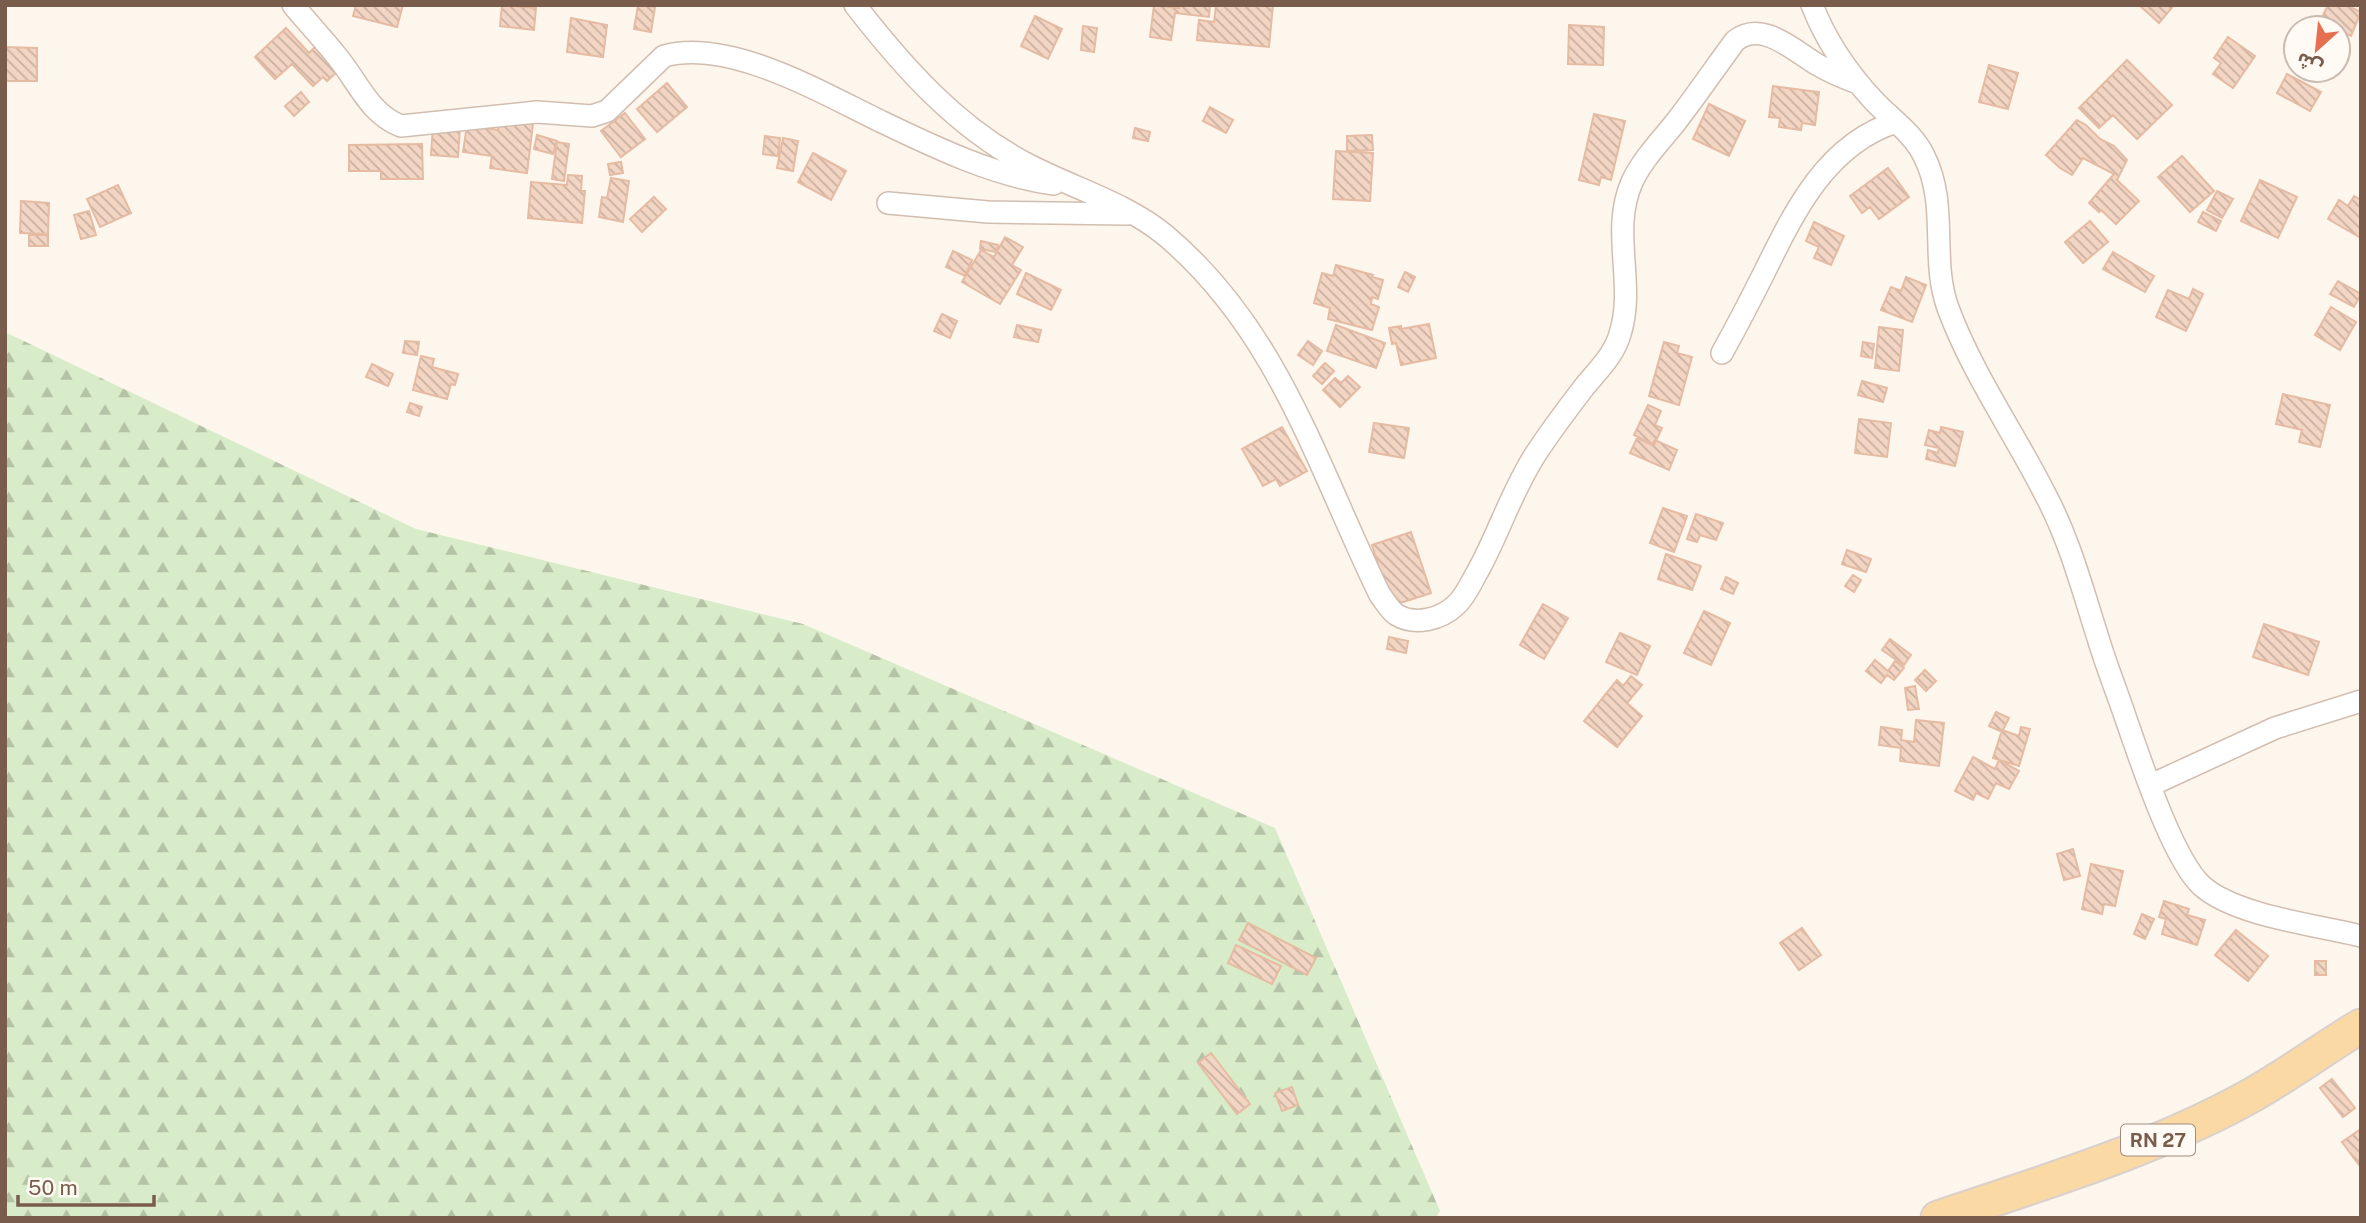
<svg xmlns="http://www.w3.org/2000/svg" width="2366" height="1223" viewBox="0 0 2366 1223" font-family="'Public Sans','Noto Sans Arabic',sans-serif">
<defs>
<pattern id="forest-firs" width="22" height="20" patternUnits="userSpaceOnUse" patternTransform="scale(1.75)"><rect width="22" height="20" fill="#d8ecc9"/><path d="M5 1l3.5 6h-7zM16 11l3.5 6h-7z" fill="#b4c2a5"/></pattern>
<pattern id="building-back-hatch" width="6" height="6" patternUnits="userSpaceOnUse" patternTransform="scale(1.75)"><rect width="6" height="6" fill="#f3d5c3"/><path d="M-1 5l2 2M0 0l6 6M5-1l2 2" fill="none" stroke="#cab0a1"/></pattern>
</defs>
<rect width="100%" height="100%" fill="#fdf6ec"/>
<!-- forest -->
<path fill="url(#forest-firs)" d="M5,332L416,529L803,624L1275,828L1440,1211L1436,1218H5Z"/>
<!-- building -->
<path fill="url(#building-back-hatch)" stroke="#e6bba3" stroke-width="2" d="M356,5H403L397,27L353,16Z
M502,5L536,8L534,30L500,26Z
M638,5L655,7L651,32L634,29Z
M1154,5L1179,8V5H1210L1209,17L1175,13L1171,40L1150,37Z
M1216,5H1273L1269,47L1197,40L1199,20L1214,22Z
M2139,5H2174L2159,23Z
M2328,5H2346L2361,12L2351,36L2320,21Z
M1035,16L1062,29L1048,59L1021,46Z
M571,18L607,25L603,57L567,52Z
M1569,25L1604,27L1603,65L1568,64Z
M1083,26L1097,28L1094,52L1081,50Z
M286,28L309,53L315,47L338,71L327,81L323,77L313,86L292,64L275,79L255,57Z
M2228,37L2255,56L2233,88L2213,74L2221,63L2214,58Z
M5,47L37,48V81H5Z
M2127,60L2172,105L2137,139L2113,115L2099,128L2079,108Z
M1989,65L2018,73L2008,109L1979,102Z
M2287,74L2321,92L2310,111L2277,93Z
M667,83L687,107L657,132L637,109Z
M1773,86L1819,92L1815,125L1802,123L1801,130L1779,127L1780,118L1769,117Z
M301,92L309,102L294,116L285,106Z
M1709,104L1745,121L1729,156L1693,139Z
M1210,107L1233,120L1226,133L1203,121Z
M625,113L645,139L621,157L601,131Z
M1594,114L1625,121L1611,180L1601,177L1599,185L1579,180Z
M499,120L533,124L527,173L490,168L492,156L463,152L467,125L498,130Z
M2077,120L2086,125L2100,139L2114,146L2127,160L2117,180L2139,201L2116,224L2101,210L2099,212L2089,203L2114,174L2083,158L2072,175L2060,168L2046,155Z
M433,126L460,128L458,157L431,155Z
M1135,128L1150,132L1148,141L1133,138Z
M537,135L557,141L553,154L534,149Z
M1372,135L1373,150L1347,151V136Z
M765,136L780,138L778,156L763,154Z
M783,138L798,141L793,171L777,168Z
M557,142L569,144L564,181L552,179Z
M422,144L423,179H381V171H349V145Z
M1336,151L1373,153L1370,201L1333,199Z
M813,153L846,171L831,200L798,182Z
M2182,156L2214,191L2190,212L2158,177Z
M621,162L623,173L610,175L608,164Z
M1888,168L1909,197L1879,219L1870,207L1862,213L1850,196Z
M568,175L582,176L581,191H585L582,223L528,218L531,182L567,185Z
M611,178L629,181L623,222L599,217L602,197L607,198Z
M2260,180L2297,197L2278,238L2241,221Z
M118,185L131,213L100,227L87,199Z
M2217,191L2233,199L2222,218L2207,210Z
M2354,196L2361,200V238L2328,219L2339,200L2348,206Z
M654,197L666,209L642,232L630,219Z
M21,201L49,203L48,234L20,233Z
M89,211L96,235L81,239L74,215Z
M2203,212L2221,221L2216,231L2198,222Z
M2090,221L2108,242L2083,263L2065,242Z
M1814,222L1844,236L1831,265L1814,258L1819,247L1806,241Z
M29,235H48V246H29Z
M1005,237L1023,247L1012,265L1021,270L1000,304L962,282L981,250L994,257Z
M981,241L998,245L996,252L980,249Z
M953,251L972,260L965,276L946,267Z
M2113,252L2154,276L2145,292L2103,269Z
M1336,265L1373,275L1372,277L1383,280L1378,299L1372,297L1371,304L1379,307L1372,330L1328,319L1330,308L1314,303L1322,273L1333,276Z
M1405,272L1415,277L1408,292L1398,287Z
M1026,273L1061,290L1051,310L1017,294Z
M1906,277L1926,285L1912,322L1881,310L1891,287L1901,291Z
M2338,281L2361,294L2354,307L2330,294Z
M2193,289L2203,294L2186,331L2156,317L2168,290L2189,299Z
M2331,307L2356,322L2340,350L2315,335Z
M942,314L957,321L950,338L934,331Z
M1429,324L1436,358L1401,365L1396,343L1392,344L1389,328L1401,326V329Z
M1017,325L1041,330L1038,342L1014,337Z
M1336,325L1385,343L1376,368L1327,351Z
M1879,327L1903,330L1899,371L1875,368Z
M405,341L419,342L417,355L403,353Z
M1308,341L1322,351L1313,365L1298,355Z
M1664,342L1679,346L1677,353L1692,357L1679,405L1649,396Z
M1863,342L1874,344L1872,358L1861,356Z
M421,356L434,359L432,367L458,374L455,385L451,384L447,399L413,390Z
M1325,363L1334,371L1322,384L1313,376Z
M372,364L393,374L388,386L366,377Z
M1348,376L1360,387L1340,407L1323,390L1335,378L1341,383Z
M1862,381L1887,388L1883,402L1858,395Z
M2283,394L2330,405L2320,447L2299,442L2302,430L2276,424Z
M410,403L422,407L419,416L407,412Z
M1648,405L1661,411L1655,425L1662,428L1654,445L1634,435Z
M1859,419L1891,423L1887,457L1855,453Z
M1374,423L1409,428L1404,458L1369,452Z
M1282,427L1307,471L1280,486L1276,479L1263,486L1242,449Z
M1941,427L1963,432L1955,466L1926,459L1928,450L1938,453L1939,448L1925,445L1929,430L1940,433Z
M1637,438L1652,445L1655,440L1677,450L1669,470L1630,453Z
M1663,508L1687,516L1674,552L1650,543Z
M1696,514L1723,523L1716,540L1700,535L1697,542L1687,539Z
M1411,532L1431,593L1391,606L1372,545Z
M1847,550L1871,559L1866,572L1842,564Z
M1666,554L1701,566L1692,590L1658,579Z
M1853,575L1861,580L1854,592L1845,586Z
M1726,577L1738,583L1733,594L1721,589Z
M1543,604L1568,618L1544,659L1520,645Z
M1704,611L1730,623L1711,665L1684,653Z
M2264,624L2319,642L2308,675L2253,657Z
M1620,633L1650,646L1637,675L1606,662Z
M1389,637L1408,641L1406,653L1387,649Z
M1890,639L1911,655L1904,665L1882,650Z
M1875,660L1888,671L1895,661L1904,668L1894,680L1887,675L1881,683L1866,671Z
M1925,670L1936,681L1926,691L1915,680Z
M1631,676L1642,685L1627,703L1642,716L1617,747L1584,721L1617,680L1623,686Z
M1915,686L1919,709L1908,710L1905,688Z
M1996,712L2009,718L2002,732L1989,726Z
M1916,720L1944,723L1939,766L1900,761L1901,748L1879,745L1881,727L1902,730L1901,740L1914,742Z
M2021,727L2030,729L2019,766L1993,758L2002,730L2019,736Z
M1973,757L1995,769L1999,760L2019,771L2009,789L1996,783L1988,799L1976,793L1973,800L1955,791Z
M2073,849L2080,876L2064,880L2057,854Z
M2091,864L2123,871L2115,906L2104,904L2102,914L2082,909Z
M2164,901L2189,909L2187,915L2205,920L2197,945L2162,934L2166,919L2159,917Z
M2142,914L2154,919L2145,939L2134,934Z
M1248,923L1316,958L1307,975L1239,940Z
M1802,928L1821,955L1799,970L1780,943Z
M2236,930L2268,956L2248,981L2215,955Z
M1236,945L1281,966L1272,984L1228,963Z
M2315,961H2326V975H2315Z
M1211,1053L1250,1104L1237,1114L1198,1063Z
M2332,1079L2355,1108L2343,1117L2320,1088Z
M1292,1087L1298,1105L1282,1111L1275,1093Z
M2361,1129V1164L2359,1165L2342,1142Z"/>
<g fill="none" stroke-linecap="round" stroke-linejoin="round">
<!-- minor casing -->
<g stroke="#d1beb0" stroke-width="24">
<path id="minor" d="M293,5C308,23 325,41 339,59C359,84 370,114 401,126L537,112L592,116L607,111L664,56C729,38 822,93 880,121C934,147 994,176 1054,184
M855,5C903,67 958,129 1029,165C1073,188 1126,203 1165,235C1279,331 1317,466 1380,595C1385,601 1390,611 1397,615C1416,626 1441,619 1456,605C1466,596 1472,581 1479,569C1499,532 1512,491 1535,455C1550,432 1568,408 1585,386C1598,370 1614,355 1620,334C1636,284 1610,231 1632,182C1642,160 1660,142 1675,123C1696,96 1715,68 1735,41C1762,19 1794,51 1818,65C1830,72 1844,78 1858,83
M1812,5C1826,41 1848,73 1874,101C1891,119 1913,133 1924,156C1949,205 1930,259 1948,308C1972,373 2013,431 2044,492C2069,538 2082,588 2098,638C2106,665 2117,692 2126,719C2140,759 2173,860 2202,886C2236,916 2317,925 2361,936
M888,203L988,212L1128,214
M1722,353C1737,326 1751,299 1765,271C1795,210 1827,144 1896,122
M2151,785L2275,728L2361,701"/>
</g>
<!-- primary casing -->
<g stroke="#dad1cd" stroke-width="37">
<path id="primary" d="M1938,1218C2041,1183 2147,1152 2243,1100C2284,1078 2321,1050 2361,1026"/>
</g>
<!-- minor -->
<use href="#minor" stroke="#fff" stroke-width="21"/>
<!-- primary -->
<use href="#primary" stroke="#fbd9a5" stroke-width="33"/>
</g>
<g text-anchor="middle" stroke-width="5" stroke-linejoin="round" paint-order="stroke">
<!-- shield labels -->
<rect fill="#fffaf3" stroke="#a28b7f" stroke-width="2" x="2121" y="1124.5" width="74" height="31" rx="5"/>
<g font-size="19" font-weight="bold" fill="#7a5c4d">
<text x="2158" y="1147">RN 27</text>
</g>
</g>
<!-- border -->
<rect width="2366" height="1223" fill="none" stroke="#7a5c4d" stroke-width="14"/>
<!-- north arrow -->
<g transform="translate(2317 49) rotate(207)"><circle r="33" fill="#fffaf3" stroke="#cabbb1" stroke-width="2"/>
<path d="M0-5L12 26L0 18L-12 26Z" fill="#e76f51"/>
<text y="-10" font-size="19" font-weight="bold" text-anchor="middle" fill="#7a5c4d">ش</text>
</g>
<!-- scale -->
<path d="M18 1195v10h136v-10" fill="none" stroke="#7a5c4d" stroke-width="3.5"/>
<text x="28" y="1195" font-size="21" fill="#7a5c4d" stroke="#fffaf3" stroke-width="5" paint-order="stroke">50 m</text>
</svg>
